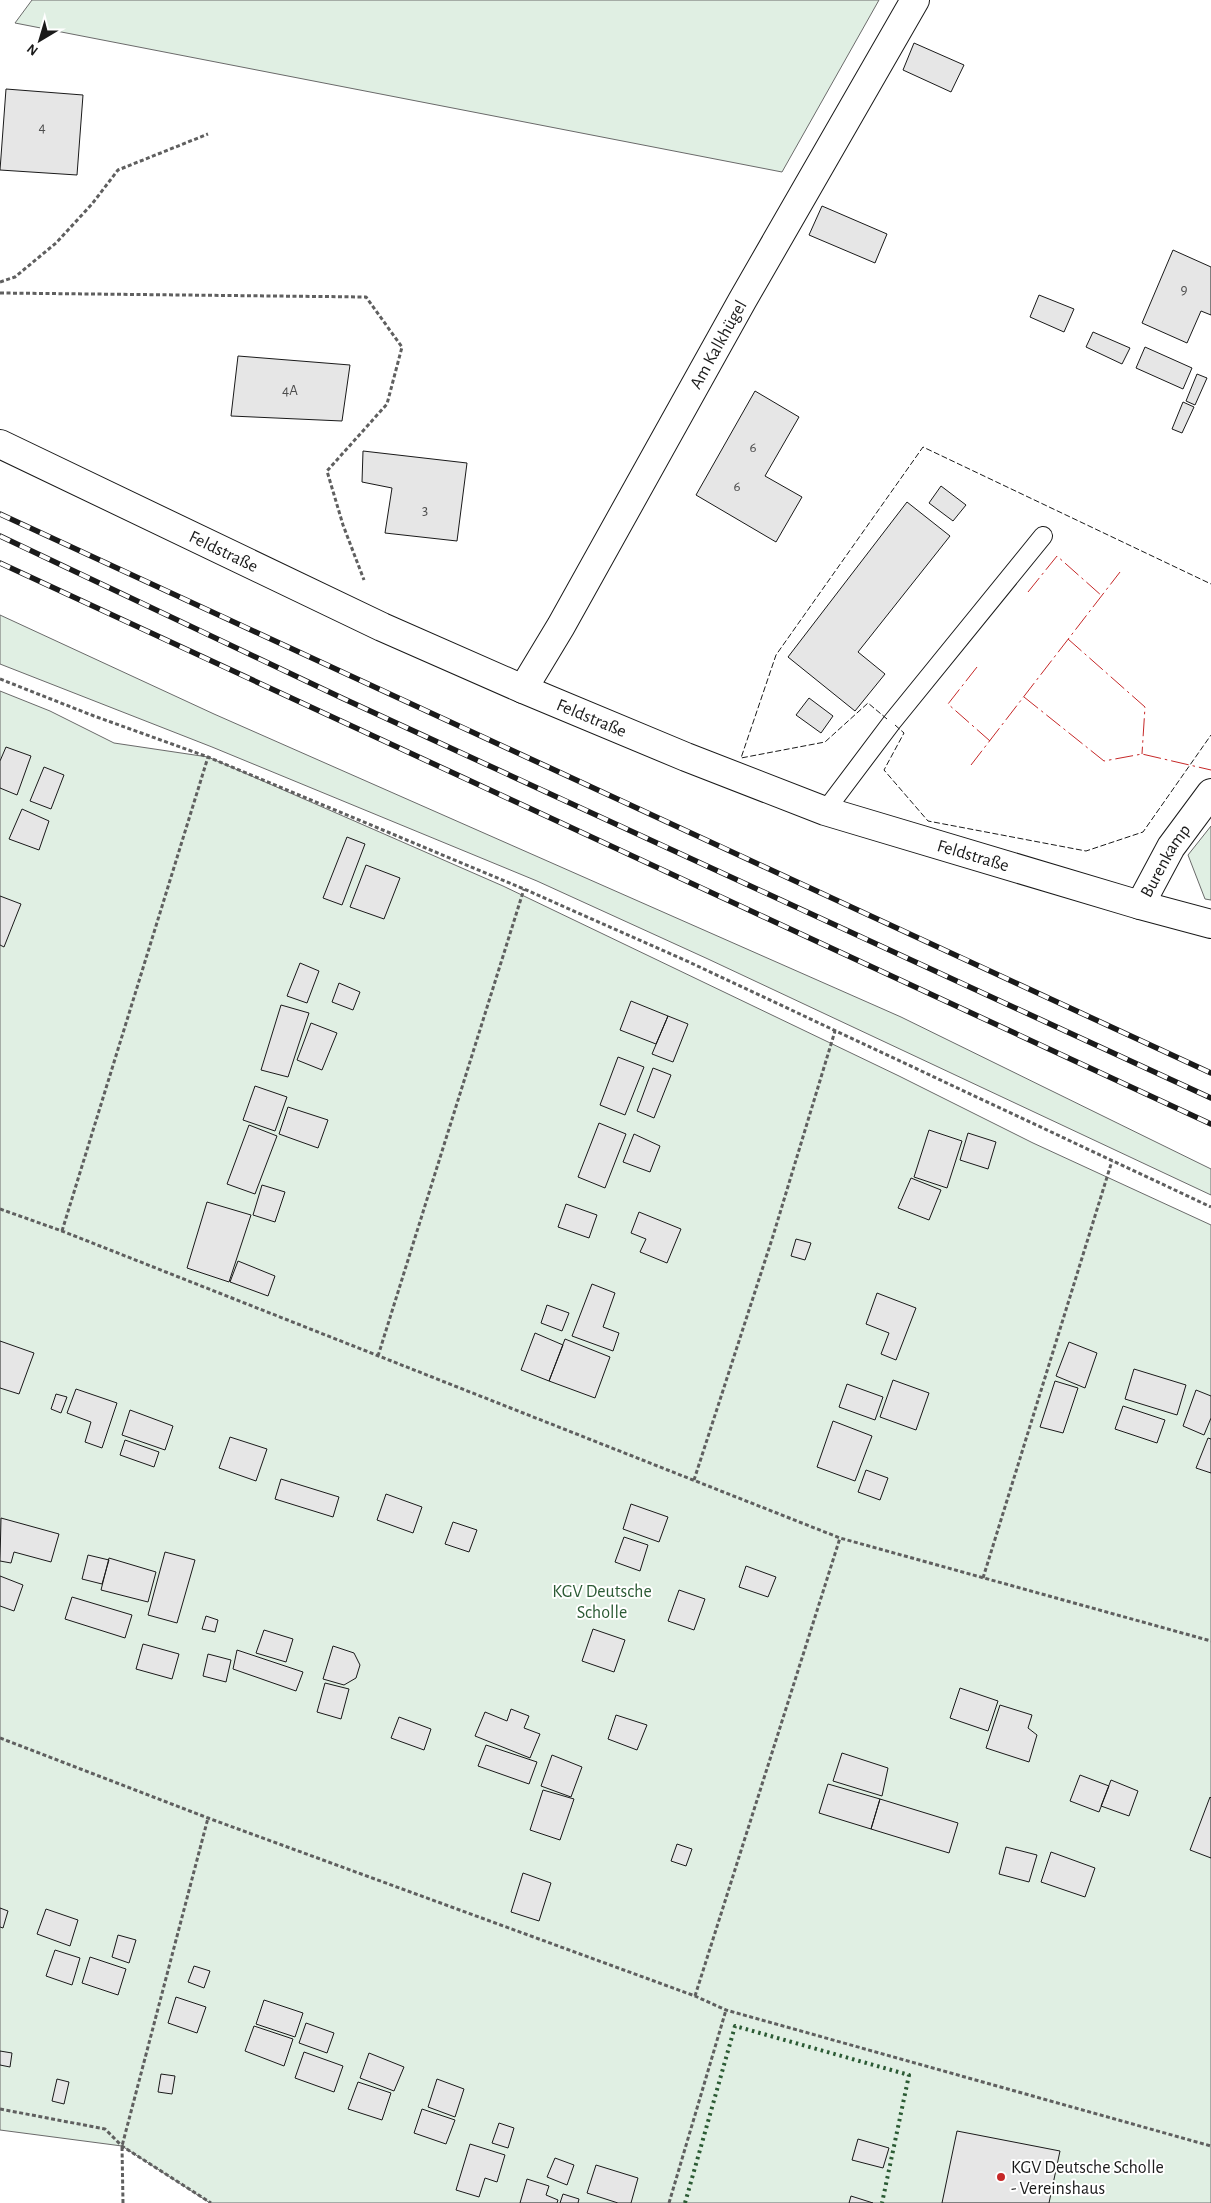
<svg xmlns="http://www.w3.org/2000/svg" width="1211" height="2203" viewBox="0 0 1211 2203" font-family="'Alegreya Sans',sans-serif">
<rect width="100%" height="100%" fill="#fff"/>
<!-- green -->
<path fill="#e0efe3" stroke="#6a6a6a" d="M32,0H879L782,172L15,23Z
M0,615L214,714L901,1017L1211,1169V1195L708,959L537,881L212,747L0,664Z
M0,691L50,711L114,743L208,757L503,886L899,1076L1033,1143L1211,1225V2203H210L122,2146L0,2130Z
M1211,826V900L1205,899L1188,855Z"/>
<!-- building -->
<path fill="#e6e6e6" stroke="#1a1a1a" d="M914,43L964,65L951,92L903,70Z
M6,89L83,95L77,175L0,170Z
M822,206L887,234L875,263L809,235Z
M1173,250L1211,267V315L1201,311L1187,343L1142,323Z
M1039,295L1074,309L1064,332L1030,317Z
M1093,332L1130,348L1122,364L1086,347Z
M1145,347L1192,368L1183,389L1136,368Z
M238,356L350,365L342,421L231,416Z
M1197,374L1207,378L1195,405L1186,401Z
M755,391L799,417L765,476L802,497L776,542L696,495Z
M1183,402L1194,407L1182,433L1172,429Z
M363,451L467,463L457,541L385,533L392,488L362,482Z
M941,486L966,505L953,521L929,503Z
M907,502L950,536L858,652L885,674L855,711L788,657Z
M809,698L833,716L821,733L796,715Z
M6,747L31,756L17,795L0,788V761Z
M44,767L64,775L51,809L30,801Z
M22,809L49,821L39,850L9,839Z
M347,837L365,844L342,905L323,898Z
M366,865L400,878L384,919L350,907Z
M0,896L21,904L4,947L0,945Z
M300,963L319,971L307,1003L287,996Z
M339,983L360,992L353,1010L332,1002Z
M631,1001L668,1016L656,1044L620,1030Z
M281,1005L309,1013L288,1077L261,1070Z
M668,1016L688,1024L673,1062L652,1054Z
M311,1023L337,1033L322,1070L297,1060Z
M618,1057L644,1067L625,1115L600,1105Z
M653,1068L671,1075L654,1118L637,1111Z
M255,1086L287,1097L275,1131L243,1120Z
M288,1107L328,1120L318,1148L279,1134Z
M599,1123L626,1134L605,1188L578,1177Z
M249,1125L277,1136L255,1194L227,1184Z
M929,1130L962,1141L947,1188L914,1177Z
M968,1133L996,1142L988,1169L960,1160Z
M634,1134L660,1146L650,1172L623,1162Z
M911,1178L941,1190L929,1220L898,1208Z
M262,1185L285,1192L275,1222L253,1215Z
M207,1202L251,1215L229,1282L187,1268Z
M566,1204L597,1215L589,1238L558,1227Z
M639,1212L681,1229L667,1263L640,1252L646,1239L631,1233Z
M796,1239L811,1243L805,1260L791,1256Z
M238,1261L275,1276L268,1296L230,1282Z
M592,1284L615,1293L603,1327L619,1333L613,1351L572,1336Z
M877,1293L916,1308L896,1360L881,1354L889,1333L866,1324Z
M547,1305L569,1313L562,1331L541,1323Z
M535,1333L563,1345L549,1381L521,1370Z
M565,1339L610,1357L595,1398L549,1381Z
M0,1341L34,1353L19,1394L0,1388Z
M1069,1342L1097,1353L1085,1388L1056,1376Z
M1134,1369L1186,1385L1177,1415L1125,1399Z
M893,1380L929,1393L916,1430L880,1417Z
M1055,1381L1078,1388L1063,1433L1040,1427Z
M847,1384L883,1397L875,1420L839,1407Z
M76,1389L117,1403L102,1448L85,1442L91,1422L67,1413Z
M1196,1390L1211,1396V1418L1204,1435L1183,1426Z
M56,1394L67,1397L61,1413L51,1409Z
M1123,1406L1165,1420L1157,1443L1115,1429Z
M130,1410L173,1426L165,1450L122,1435Z
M833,1421L872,1436L855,1481L817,1467Z
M230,1437L267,1449L256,1481L219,1468Z
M1208,1438L1211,1439V1473L1196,1468Z
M125,1440L159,1452L154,1467L120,1455Z
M866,1470L888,1478L880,1500L858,1492Z
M281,1479L339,1497L333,1517L275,1499Z
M386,1494L422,1507L413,1533L377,1520Z
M631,1504L668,1517L659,1542L623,1529Z
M1,1518L59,1534L51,1562L14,1552L11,1563L0,1561Z
M453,1522L477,1530L469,1552L445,1544Z
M624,1537L648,1545L640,1571L615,1562Z
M165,1552L195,1560L177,1623L148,1615Z
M88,1555L109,1560L102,1584L82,1579Z
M109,1558L156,1572L148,1602L101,1590Z
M746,1566L776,1577L768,1597L739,1587Z
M0,1576L23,1585L14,1611L0,1606Z
M679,1590L705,1599L694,1630L668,1621Z
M72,1597L132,1615L125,1638L65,1619Z
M206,1616L218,1620L215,1632L202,1629Z
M593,1629L625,1640L614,1672L582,1661Z
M264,1630L293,1639L286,1662L256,1653Z
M143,1644L179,1654L172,1679L136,1669Z
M333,1646L354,1653L360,1665L356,1678L344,1685L323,1679Z
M237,1650L303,1672L296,1691L233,1669Z
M208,1654L231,1660L226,1682L203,1676Z
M325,1683L349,1689L341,1719L317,1712Z
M960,1688L998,1701L988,1731L950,1718Z
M1000,1705L1032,1715L1028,1728L1037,1735L1029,1762L986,1748Z
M511,1709L529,1716L524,1728L540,1734L530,1758L475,1736L485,1712L507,1721Z
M616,1715L647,1725L637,1750L608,1739Z
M399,1717L431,1729L424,1750L391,1738Z
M486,1745L537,1762L529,1784L478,1766Z
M842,1753L888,1768L882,1796L833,1781Z
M552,1755L582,1767L571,1797L541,1786Z
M1080,1775L1109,1786L1099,1812L1070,1801Z
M1111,1780L1138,1791L1129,1816L1101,1806Z
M828,1784L880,1799L871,1829L819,1813Z
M543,1790L574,1799L560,1840L530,1830Z
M1210,1797L1211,1798V1858L1190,1850Z
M880,1799L958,1823L949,1853L871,1829Z
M677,1844L692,1849L686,1866L671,1861Z
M1006,1847L1037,1855L1029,1882L999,1874Z
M1051,1852L1095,1868L1085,1897L1041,1882Z
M523,1873L551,1883L539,1921L511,1912Z
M0,1908L8,1911L3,1928L0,1927Z
M46,1909L78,1920L70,1946L37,1934Z
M118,1935L136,1940L129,1963L112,1957Z
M55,1950L80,1958L72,1985L46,1976Z
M90,1957L126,1969L118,1995L82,1983Z
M194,1966L210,1971L204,1988L188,1982Z
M176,1997L206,2007L197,2033L168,2023Z
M264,2000L303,2013L295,2037L256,2024Z
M306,2023L334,2033L327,2053L299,2043Z
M254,2026L293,2039L284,2066L245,2051Z
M0,2051L12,2053L10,2067L0,2065Z
M304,2052L343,2066L334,2092L295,2078Z
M369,2053L404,2067L394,2091L360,2078Z
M161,2074L175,2076L172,2094L158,2092Z
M57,2079L69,2082L64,2104L52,2101Z
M437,2079L464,2089L455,2117L428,2107Z
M358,2082L391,2093L382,2120L348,2109Z
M422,2109L455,2120L446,2144L414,2133Z
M499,2123L514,2128L508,2148L492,2143Z
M957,2131L1060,2151L1049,2203H942Z
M858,2139L889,2148L883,2168L852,2160Z
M470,2144L505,2155L497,2182L485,2178L479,2197L456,2190Z
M555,2158L574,2165L567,2185L547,2177Z
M596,2165L638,2178L631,2203H618L587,2193Z
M527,2179L549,2186L546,2195L558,2200L557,2203H520Z
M563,2194L579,2199L578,2203H560Z
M851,2196L873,2203H849Z"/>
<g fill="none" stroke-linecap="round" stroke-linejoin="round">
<!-- lane casing -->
<g stroke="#1a1a1a" stroke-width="20">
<path id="lane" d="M825,811L892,722L1043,536"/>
</g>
<!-- street casing -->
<g stroke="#1a1a1a" stroke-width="30">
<g id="street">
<path id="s1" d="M0,444L382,627L523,689L686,757L825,811L1140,905L1211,924"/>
<path id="s2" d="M523,689L561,626L742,301L915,0"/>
<path id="s3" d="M1140,905L1171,847L1211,793"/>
</g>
</g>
<!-- path -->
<path stroke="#5f5f5f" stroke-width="3" stroke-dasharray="4 2.5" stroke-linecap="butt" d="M0,282L15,277L56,243L92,204L118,170L208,134
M0,293L366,297L402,347L387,404L327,471L343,525L364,580
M0,679L94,716L208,757L524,889L689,962L1211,1207
M0,1209L62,1231L840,1538L1211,1641
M62,1231L208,757
M378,1356L524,889
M694,1480L773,1236L835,1031
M983,1578L1112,1161
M0,1738L208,1818L695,1996L726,2010L1211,2146
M695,1996L840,1538
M0,2109L105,2129L122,2146L211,2203
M123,2203L122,2146L208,1818
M669,2203L726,2010"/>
<!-- lane -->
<use href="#lane" stroke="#fff" stroke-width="18"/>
<!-- street -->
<use href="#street" stroke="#fff" stroke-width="28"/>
<!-- rail casing -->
<g stroke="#1a1a1a" stroke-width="5.5">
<path id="rail" d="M0,514L1211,1073
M0,536L342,698L1211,1098
M0,563L1211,1124"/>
</g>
<!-- rail -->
<use href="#rail" stroke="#fff" stroke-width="4" stroke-dasharray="11" stroke-linecap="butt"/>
<!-- hedge -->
<path stroke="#2b5a34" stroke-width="4" stroke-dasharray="2.5 4" stroke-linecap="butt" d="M685,2203L735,2026L909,2075L882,2203"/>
<!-- fence -->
<path stroke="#1a1a1a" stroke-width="1" stroke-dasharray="6 2.5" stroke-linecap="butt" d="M887,719L868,703L825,742L741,758L776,655L923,447L1211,584
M895,725L904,733L884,770L928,821L1086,851L1143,832L1211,735"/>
<!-- power -->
<path stroke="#c62828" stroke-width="1" stroke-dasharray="18 4 2.5 4" stroke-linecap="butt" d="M1028,592L1057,556L1102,596
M1068,639L1145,707L1142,754
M977,667L948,704L990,741
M1024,697L1104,761L1142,754L1211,770
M971,765L1120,572"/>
</g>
<!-- markers -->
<circle fill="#c62828" stroke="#fff" stroke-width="2" cx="1001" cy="2177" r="5"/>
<g text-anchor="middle" stroke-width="4" stroke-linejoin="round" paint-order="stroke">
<!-- number labels -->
<g font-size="15" fill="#4d4d4d">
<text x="42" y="132">4</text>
<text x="1184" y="294">9</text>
<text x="290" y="395">4A</text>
<text x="753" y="452">6</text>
<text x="737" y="491">6</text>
<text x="425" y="515">3</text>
</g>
<!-- street labels -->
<g font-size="18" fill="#1a1a1a" stroke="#fff">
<text dy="6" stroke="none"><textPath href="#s2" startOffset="396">Am Kalkhügel</textPath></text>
<text dy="6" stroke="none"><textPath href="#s1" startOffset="248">Feldstraße</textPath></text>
<text dy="6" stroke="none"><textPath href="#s1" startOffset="652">Feldstraße</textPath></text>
<text dy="6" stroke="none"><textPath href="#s1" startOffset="1058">Feldstraße</textPath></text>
<text dy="6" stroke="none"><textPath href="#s3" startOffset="51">Burenkamp</textPath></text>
</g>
<!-- park labels -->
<g font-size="18" fill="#2b5a34" stroke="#fff">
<text x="602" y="1597">KGV Deutsche<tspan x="602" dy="21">Scholle</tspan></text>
</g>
<!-- poi labels -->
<g font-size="18" fill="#1a1a1a" stroke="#fff" text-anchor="start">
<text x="1011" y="2173">KGV Deutsche Scholle<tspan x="1011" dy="21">- Vereinshaus</tspan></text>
</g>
</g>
<!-- north arrow -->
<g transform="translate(40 40) rotate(218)" stroke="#ffffff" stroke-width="4" paint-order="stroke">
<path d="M0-4L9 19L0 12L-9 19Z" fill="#1a1a1a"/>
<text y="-8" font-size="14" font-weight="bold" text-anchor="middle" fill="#1a1a1a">N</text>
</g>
</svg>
